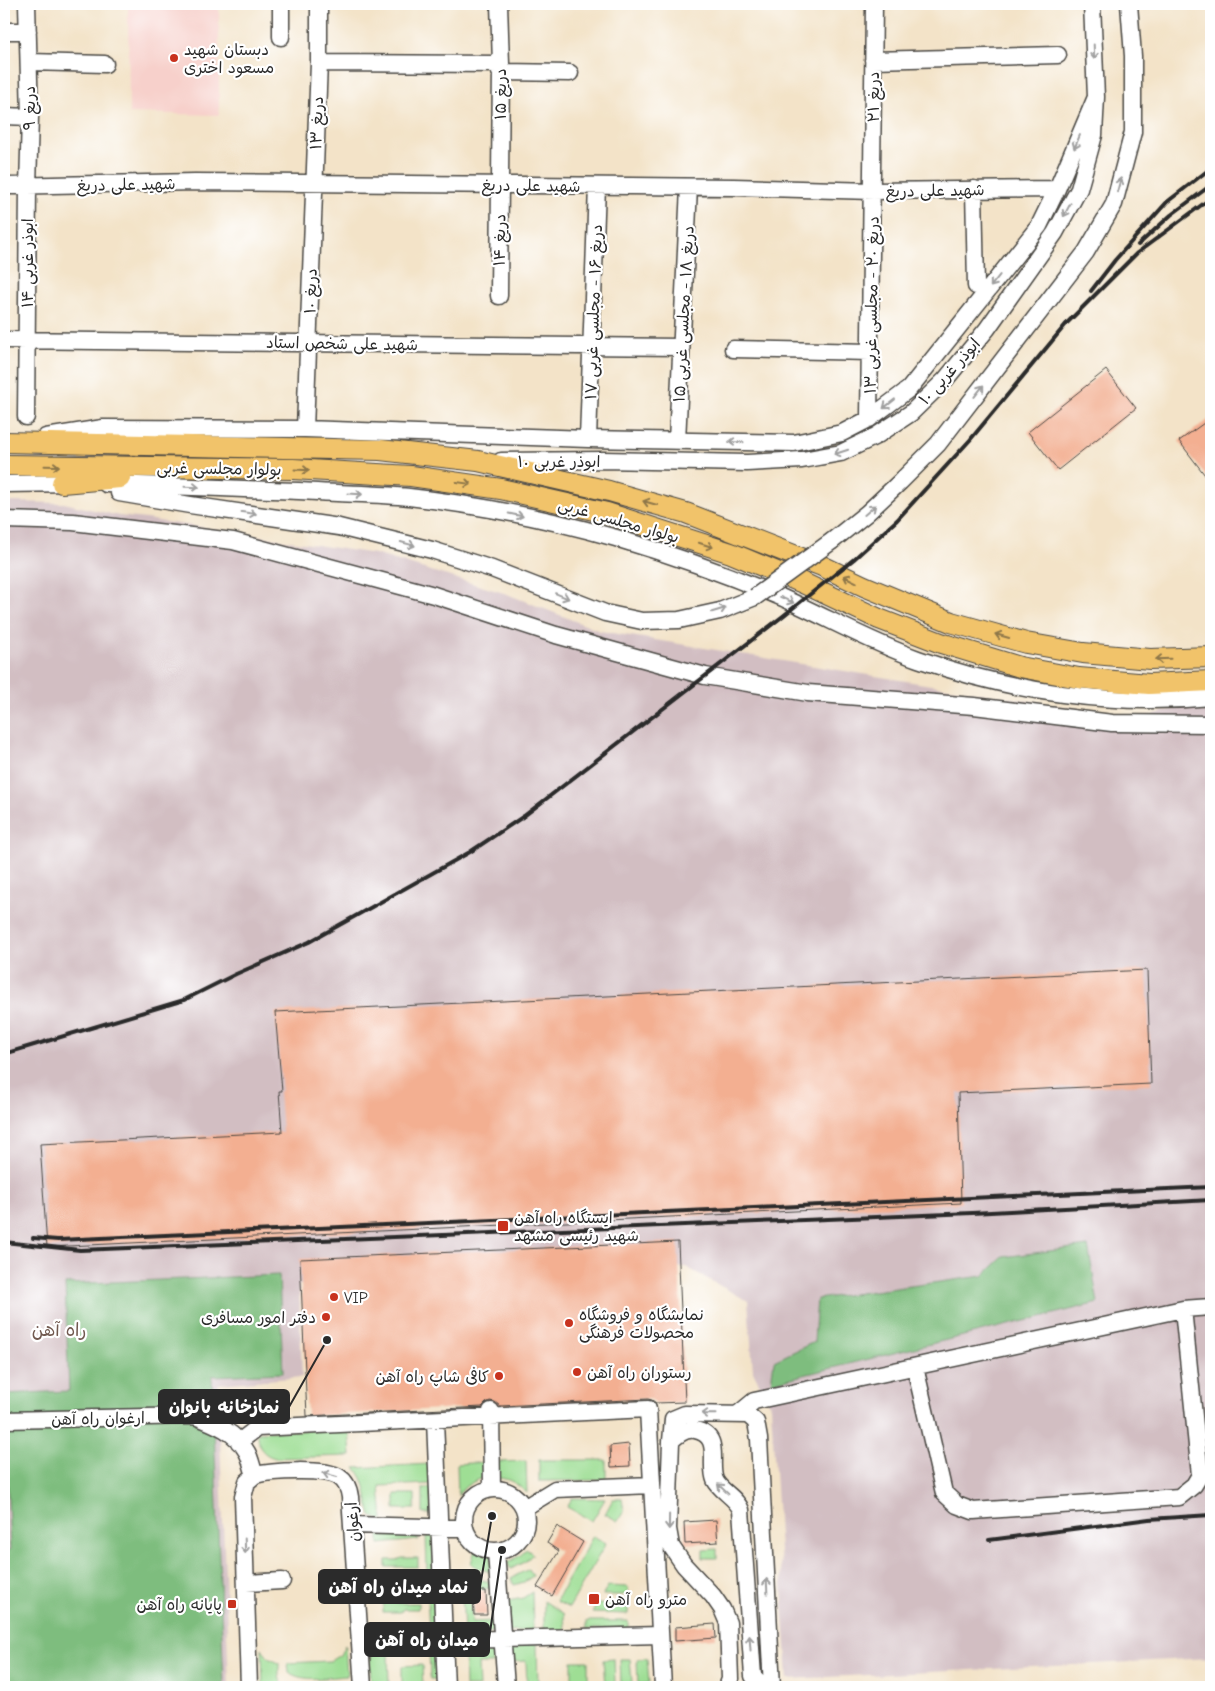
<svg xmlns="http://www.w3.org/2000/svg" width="1215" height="1691" viewBox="0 0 1215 1691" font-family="'Comic Neue','Playpen Sans Arabic',sans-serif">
<rect width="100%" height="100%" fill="#fff"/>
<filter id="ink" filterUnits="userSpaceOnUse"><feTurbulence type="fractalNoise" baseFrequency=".02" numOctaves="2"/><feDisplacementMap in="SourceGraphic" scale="10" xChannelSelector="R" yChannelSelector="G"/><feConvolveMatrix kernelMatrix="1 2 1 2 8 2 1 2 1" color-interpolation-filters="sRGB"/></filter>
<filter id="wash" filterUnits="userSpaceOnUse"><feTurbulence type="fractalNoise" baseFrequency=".0096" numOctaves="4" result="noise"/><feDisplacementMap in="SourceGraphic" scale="20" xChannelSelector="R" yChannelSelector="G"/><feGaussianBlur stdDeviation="1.12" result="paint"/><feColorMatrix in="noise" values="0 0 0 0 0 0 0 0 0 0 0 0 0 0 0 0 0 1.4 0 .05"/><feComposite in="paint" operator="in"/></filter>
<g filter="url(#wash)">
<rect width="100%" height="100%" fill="#f3e3c8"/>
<!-- built -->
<path fill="#f7d0cb" d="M128,4H219V115L129,113Z"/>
<!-- industrial -->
<path fill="#d2bec2" d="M4,502L64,503L119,516L146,519L375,554L507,594L600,631L1139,719L1211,697V1658L788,1679L771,1407L753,1371L748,1301L686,1267L299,1285L302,1377L218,1384L229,1687H4Z"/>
<!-- green -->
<path fill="#9ede94" stroke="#648460" d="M349,1429L351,1456L275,1458C261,1454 258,1446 258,1432Z
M539,1460H606V1480L539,1481Z
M526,1461L527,1493C518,1485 510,1478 497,1478V1462Z
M486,1462V1477C474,1481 464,1485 458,1496L457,1464Z
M430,1464V1484L380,1486L383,1521L371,1516C366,1499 368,1481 355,1468Z
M423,1488H431V1514H423Z
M395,1494H415V1509H395Z
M572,1498L605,1499L592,1521L567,1507Z
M613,1499H622L624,1511L618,1521L605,1514Z
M418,1534V1540L379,1544V1535Z
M426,1535H433L434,1576H427Z
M593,1536L606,1543L569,1608L556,1601Z
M526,1549L533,1554L526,1561L511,1569L507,1563L521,1555Z
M717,1549V1558H703V1550Z
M475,1550L491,1556V1572L477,1568L471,1563Z
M402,1558H418V1567H386V1560H397Z
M529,1569L533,1576L524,1582L514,1585L511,1578Z
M461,1571L472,1578L491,1582V1588L470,1590L472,1622L492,1621L493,1632H464Z
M608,1586L628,1587V1595H603Z
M427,1592H436L437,1633H429Z
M532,1592L533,1630L509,1632L508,1601L523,1598Z
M544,1601L564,1614L565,1630L544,1631Z
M384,1603H418V1609H403L401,1612H383Z
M597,1604L628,1606V1614L592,1613Z
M587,1621H628V1629H587Z
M537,1644L538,1687H527L526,1661L510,1662L509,1645Z
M345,1645L347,1676C330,1677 302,1683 289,1672L288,1663L330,1661L340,1655Z
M492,1645L493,1664H478L479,1687H465L464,1646Z
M262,1648L268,1658L279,1663C279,1672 277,1681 286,1687H263Z
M429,1648H438L439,1679H430Z
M377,1649L388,1650L389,1687H372L371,1685L370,1659Z
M647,1658L649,1683L638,1684L637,1659Z
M614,1659L615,1684L605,1685L603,1660Z
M620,1659H630L632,1683L621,1684Z
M572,1661H588V1686H572Z
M422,1665L423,1687H402V1666Z"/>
<!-- forest -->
<path fill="#7ebd7e" stroke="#547454" d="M1088,1246L1098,1303L771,1383L774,1361L814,1342L817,1299L983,1276L1003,1257Z
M279,1275L283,1373L212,1376L224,1687H4V1551L10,1550L4,1394L69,1391L65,1284Z"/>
<g id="blocks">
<!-- building -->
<path fill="#f3af91" d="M1106,370L1136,408L1058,470L1028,432Z
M1211,418V483L1179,441Z
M1147,970L1151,1084L958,1093L961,1203L47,1247L40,1144L282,1132L279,1091H282L275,1012Z
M678,1242L685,1402L656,1403L652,1400L648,1399L500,1406L495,1402L490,1401L486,1403L482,1407L307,1416L300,1259Z
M629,1444L630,1466L611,1467L610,1446Z
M716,1520L718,1542L685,1544L684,1522Z
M557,1526L583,1542L552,1596L537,1587L559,1551L547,1543Z
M473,1591H486L487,1615H474Z
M715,1624L716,1638L675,1641V1627Z"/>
</g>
</g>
<g filter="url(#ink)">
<use href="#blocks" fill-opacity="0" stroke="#494743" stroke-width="1"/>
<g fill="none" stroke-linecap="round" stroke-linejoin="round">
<!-- minor casing -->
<g stroke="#494743" stroke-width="19">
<path id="minor" d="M4,31H28
M281,37V4
M873,60L1058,55
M29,62L105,64
M319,63L501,64
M500,72L570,73
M4,116L30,117
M4,186L195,182L734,187L873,191L1057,189
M974,189L976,286
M499,296L501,64L499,4
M4,340L681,347
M733,349L870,352
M26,417L28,186L30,117L27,4
M869,419L874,4
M305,429L319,63V4
M46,437L103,428L305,429L588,439L794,443L842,433L869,419L909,389L1039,226L1057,189L1096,97
M588,439L597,186
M677,441L689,187
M501,461L603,460L747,463L802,460L841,453L876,436L911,413L945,380L987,329L1055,233L1079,189L1094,135L1096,97L1092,4
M4,484L74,483
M106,484C177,486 247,489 317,492C348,494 379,494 409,497C478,505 549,519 616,538C673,555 729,575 783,598C828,618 872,643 918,659C1011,692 1114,707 1211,697
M119,493L190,505L339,527L432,550L492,569L605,613L642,621L679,620L720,611L755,597
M4,520L73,522L233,541L434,595L556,635L705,676L808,693L974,706L1112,723L1211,724
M832,541L867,513L900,482L938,444L1086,252L1114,204L1133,132V56L1129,4
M915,1367L944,1493L957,1505L973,1511L1179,1497L1194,1485L1200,1475L1183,1309
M491,1411L492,1489
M737,1415L754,1401L773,1397L1183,1309L1211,1307
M4,1420L195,1416C216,1424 236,1432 247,1452C251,1459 252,1468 255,1475
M435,1420L446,1687
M671,1441L673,1419L685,1414L748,1415L756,1422L759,1439L772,1687
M239,1442L257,1428L648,1409L663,1687
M255,1475C271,1471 325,1468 339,1477C347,1482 349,1489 350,1497L363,1687
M464 1520a31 31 0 1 1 62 0a31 31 0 1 1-62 0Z
M524,1508L555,1489L652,1485
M352,1525L464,1528
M496,1552L506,1687
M246,1583L282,1581
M360,1640L503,1639L660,1635
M249,1687L243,1497L247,1482L255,1475
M727,1687L730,1679L728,1623L722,1609L713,1596L684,1565L671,1546L668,1529L671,1441C678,1434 686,1428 695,1430C723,1436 708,1463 715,1480C721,1492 736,1497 741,1510L753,1676L764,1687"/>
</g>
<!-- major casing -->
<g stroke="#494743" stroke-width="22">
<path id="major" d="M4,442L380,450L478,461L609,491L686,513L822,566L864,586L951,622L1026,643L1083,653L1150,659L1211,657
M4,465L293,469L411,476L501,489L607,513L731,553L803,583L879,619L941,643L1020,667L1079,678L1149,684L1211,681
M62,483L120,478"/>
</g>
<!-- minor -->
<use href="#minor" stroke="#fff" stroke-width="16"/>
<!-- major -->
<use href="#major" stroke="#f1c36a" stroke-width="20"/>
<!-- rail -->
<path stroke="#2b2b2b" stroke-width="4" d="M1138,245L1171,215L1211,185
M1091,291L1115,260L1167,202L1211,168
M4,1054L184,1000L236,974L309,942L470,852L524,816L783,616L854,559L897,520L970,440L1067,323L1137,253L1211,198
M33,1238L58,1240L1211,1187
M4,1242L80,1250L972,1213L1211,1200
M989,1540L1149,1519L1211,1515"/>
<!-- minor-bridge casing -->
<g stroke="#494743" stroke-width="19" stroke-linecap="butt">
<path id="minor-bridge" d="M755,597L832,541"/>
</g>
<!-- minor-bridge -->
<use href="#minor-bridge" stroke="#fff" stroke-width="16"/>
</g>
<!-- one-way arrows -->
<defs><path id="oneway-shaft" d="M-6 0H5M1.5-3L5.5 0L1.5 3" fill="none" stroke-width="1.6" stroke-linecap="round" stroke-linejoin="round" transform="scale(1.25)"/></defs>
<g stroke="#a0a0a0">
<use href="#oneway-shaft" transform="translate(1094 52) rotate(88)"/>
<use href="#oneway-shaft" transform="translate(1077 142) rotate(113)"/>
<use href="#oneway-shaft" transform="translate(1119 185) rotate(-75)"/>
<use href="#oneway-shaft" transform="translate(1067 210) rotate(118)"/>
<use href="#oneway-shaft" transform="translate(995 281) rotate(128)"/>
<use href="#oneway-shaft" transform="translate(979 391) rotate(-52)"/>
<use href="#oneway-shaft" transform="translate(889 404) rotate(142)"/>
<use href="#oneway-shaft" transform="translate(736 442) rotate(-179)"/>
<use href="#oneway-shaft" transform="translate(841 452) rotate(162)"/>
<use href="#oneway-shaft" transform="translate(192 487) rotate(2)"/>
<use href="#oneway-shaft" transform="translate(355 494) rotate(3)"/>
<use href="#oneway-shaft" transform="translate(870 510) rotate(-41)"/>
<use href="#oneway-shaft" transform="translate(249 513) rotate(8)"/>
<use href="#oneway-shaft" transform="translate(516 515) rotate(12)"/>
<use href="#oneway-shaft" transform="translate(408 544) rotate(15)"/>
<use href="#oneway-shaft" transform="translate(562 596) rotate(22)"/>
<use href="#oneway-shaft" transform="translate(787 600) rotate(24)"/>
<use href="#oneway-shaft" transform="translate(719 610) rotate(-17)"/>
<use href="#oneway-shaft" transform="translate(709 1414) rotate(-179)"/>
<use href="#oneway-shaft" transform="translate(330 1475) rotate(-164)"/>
<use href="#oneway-shaft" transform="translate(723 1489) rotate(-137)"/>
<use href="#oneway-shaft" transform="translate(669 1522) rotate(91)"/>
<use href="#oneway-shaft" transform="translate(245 1546) rotate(88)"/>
<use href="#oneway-shaft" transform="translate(767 1586) rotate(-93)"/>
<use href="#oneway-shaft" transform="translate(750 1643) rotate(-94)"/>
</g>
<g stroke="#8e774a">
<use href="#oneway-shaft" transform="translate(52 466) rotate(1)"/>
<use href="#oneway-shaft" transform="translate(302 470) rotate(3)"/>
<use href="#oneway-shaft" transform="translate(464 483) rotate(8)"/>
<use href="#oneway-shaft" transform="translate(650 503) rotate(-164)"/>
<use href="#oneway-shaft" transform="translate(706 545) rotate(18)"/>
<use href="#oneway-shaft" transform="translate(850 579) rotate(-154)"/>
<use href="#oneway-shaft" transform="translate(1002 636) rotate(-164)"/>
<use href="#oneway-shaft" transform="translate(1163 659) rotate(178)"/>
</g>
</g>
<!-- markers -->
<g fill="#c8321e" stroke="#fff" stroke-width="2">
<circle cx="174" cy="58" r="5"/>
<rect x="497" y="1220" width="12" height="12" rx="2.5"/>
<circle cx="334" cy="1297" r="5"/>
<circle cx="326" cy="1317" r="5"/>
<circle cx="569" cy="1323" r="5"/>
<circle cx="577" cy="1372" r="5"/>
<circle cx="499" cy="1376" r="5"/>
<rect x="588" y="1593" width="12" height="12" rx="2.5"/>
<rect x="227" y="1599" width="10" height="10" rx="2.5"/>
</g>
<g text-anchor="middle" stroke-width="4.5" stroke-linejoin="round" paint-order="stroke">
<!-- poi labels -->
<g font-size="16" fill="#2b2b2b" stroke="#fff" text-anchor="start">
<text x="184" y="55">دبستان شهید<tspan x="184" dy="18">مسعود اختری</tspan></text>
<text x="514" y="1223">ایستگاه راه آهن<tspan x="514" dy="18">شهید رئیسی مشهد</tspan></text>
<text x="344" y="1303">VIP</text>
<text x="579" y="1320">نمایشگاه و فروشگاه<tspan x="579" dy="18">محصولات فرهنگی</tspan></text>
<text x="316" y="1323" text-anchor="end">دفتر امور مسافری</text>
<text x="587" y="1378">رستوران راه آهن</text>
<text x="489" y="1382" text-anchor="end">کافی شاپ راه آهن</text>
<text x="605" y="1605">مترو راه آهن</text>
<text x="222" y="1610" text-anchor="end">پایانه راه آهن</text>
</g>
<!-- street labels -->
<g font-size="16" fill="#2b2b2b" stroke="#fff">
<text transform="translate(500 94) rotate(-90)" y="6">دریغ ۱۵</text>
<text transform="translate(873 97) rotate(-90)" y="6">دریغ ۲۱</text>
<text transform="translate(29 108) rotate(-90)" y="6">دریغ ۹</text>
<text transform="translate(316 123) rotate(-88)" y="6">دریغ ۱۳</text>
<text transform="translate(126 184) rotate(-1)" y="6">شهید علی دریغ</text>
<text transform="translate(531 185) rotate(1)" y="6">شهید علی دریغ</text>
<text transform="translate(935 190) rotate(-1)" y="6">شهید علی دریغ</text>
<text transform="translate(499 240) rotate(-89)" y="6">دریغ ۱۴</text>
<text transform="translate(27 263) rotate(-90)" y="6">ابوذر غربی ۱۴</text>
<text transform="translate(310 291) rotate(-88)" y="6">دریغ ۱۰</text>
<text transform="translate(871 305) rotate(-89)" y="6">دریغ ۲۰ - مجلسی غربی ۱۳</text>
<text transform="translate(593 312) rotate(-88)" y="6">دریغ ۱۶ - مجلسی غربی ۱۷</text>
<text transform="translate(683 314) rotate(-87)" y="6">دریغ ۱۸ - مجلسی غربی ۱۵</text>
<text transform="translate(342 343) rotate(1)" y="6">شهید علی شخص استاد</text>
<text transform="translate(949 371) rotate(-48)" y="6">ابوذر غربی ۱۰</text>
<text x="559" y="467">ابوذر غربی ۱۰</text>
<text transform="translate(219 468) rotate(1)" y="6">بولوار مجلسی غربی</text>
<text transform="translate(619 520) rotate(16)" y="6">بولوار مجلسی غربی</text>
<text transform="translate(98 1418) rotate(-1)" y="6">ارغوان راه آهن</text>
<text transform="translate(352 1522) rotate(-94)" y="6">ارغوان</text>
</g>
<!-- neighbourhood labels -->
<g font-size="18" fill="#71594f" stroke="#fff">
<text x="59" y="1336">راه آهن</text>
</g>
</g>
<!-- callouts -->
<path fill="none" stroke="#2b2b2b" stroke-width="2" d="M327 1340L289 1407M492 1516L480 1587M502 1550L489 1639"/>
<g fill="#2b2b2b" stroke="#fff" stroke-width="2">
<circle cx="327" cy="1340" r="5"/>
<circle cx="492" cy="1516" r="5"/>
<circle cx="502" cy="1550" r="5"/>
</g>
<g fill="#2b2b2b" stroke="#2b2b2b" stroke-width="2">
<rect x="159" y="1390" width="130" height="33" rx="5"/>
<rect x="319" y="1570" width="161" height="33" rx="5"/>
<rect x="365" y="1623" width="124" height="33" rx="5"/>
</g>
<g font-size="18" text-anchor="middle" font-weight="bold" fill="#fff">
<text x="224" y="1413">نمازخانه بانوان</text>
<text x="399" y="1593">نماد میدان راه آهن</text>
<text x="427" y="1646">میدان راه آهن</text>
</g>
<!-- margin -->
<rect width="1215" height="1691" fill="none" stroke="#fff" stroke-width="20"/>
</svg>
